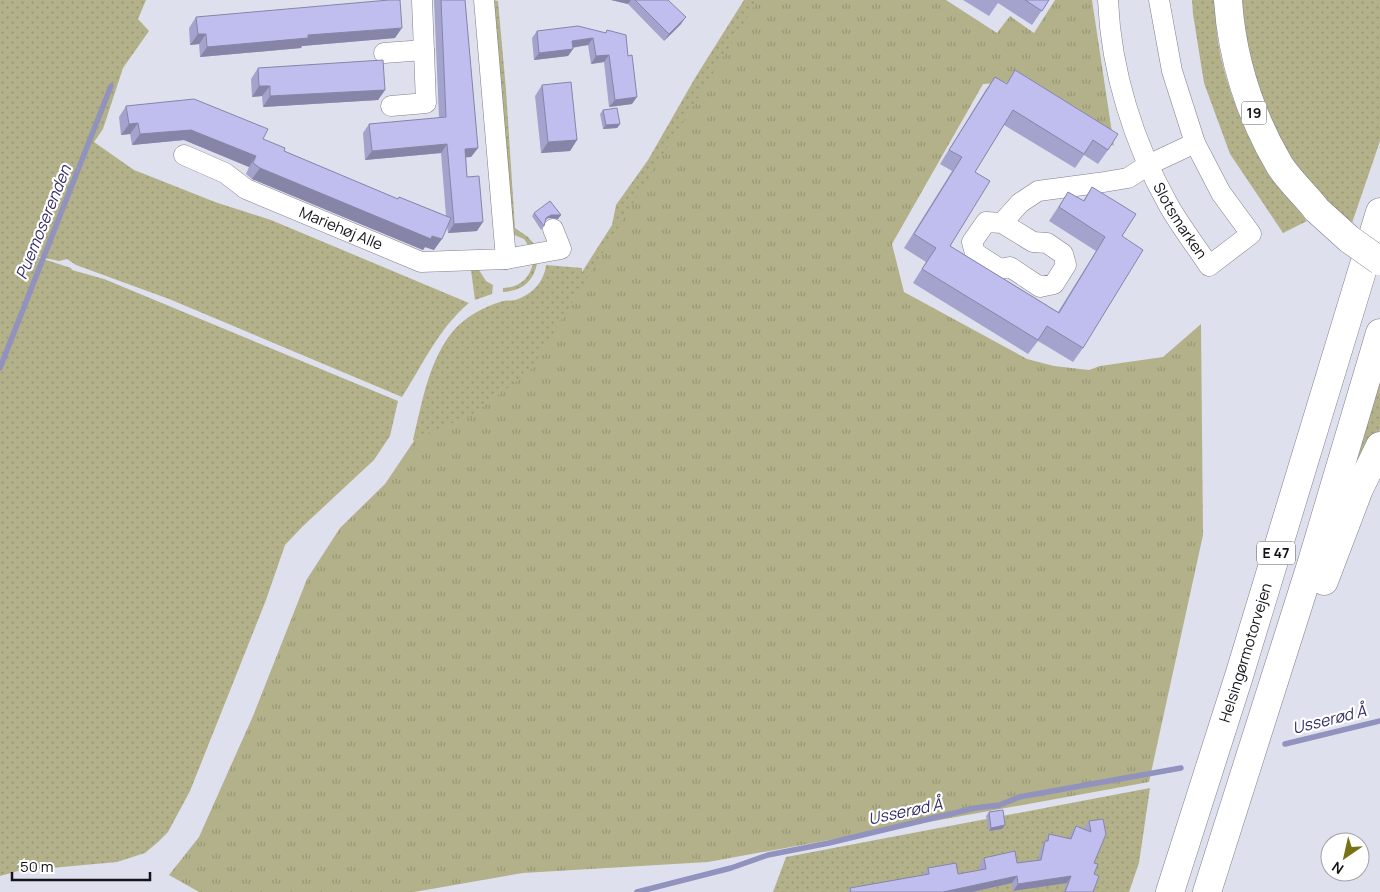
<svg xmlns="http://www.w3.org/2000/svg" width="1380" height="892" viewBox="0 0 1380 892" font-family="Manrope,sans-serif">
<defs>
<pattern id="grass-dots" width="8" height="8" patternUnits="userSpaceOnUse" patternTransform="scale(1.25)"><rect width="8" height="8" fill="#b3b189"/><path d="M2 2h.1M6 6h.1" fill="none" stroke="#999776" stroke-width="1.8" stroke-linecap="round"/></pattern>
<pattern id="park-tufts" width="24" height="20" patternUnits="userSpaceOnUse" patternTransform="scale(1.25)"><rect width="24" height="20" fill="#b3b189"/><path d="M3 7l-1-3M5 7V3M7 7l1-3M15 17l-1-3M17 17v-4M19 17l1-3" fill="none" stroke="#999776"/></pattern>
</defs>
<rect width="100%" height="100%" fill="#dfe0ee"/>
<!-- grass -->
<path fill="url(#grass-dots)" d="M0,0H146L138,19L149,31L123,68L103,129L94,142L134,170L157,179L215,202L271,220L469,303C439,328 423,364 402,397L169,299L76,265L67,259L59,261L31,255L71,268L72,270L104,279L398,401L390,436L374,460L302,527L285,545L266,600L190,791L168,832L158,842L145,853L117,862L18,871L0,876Z
M493,0L498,1L506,90L515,228L528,237L534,244L530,248L524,239L510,233Z
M744,0H775L780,96L511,397L416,443L413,440C422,403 429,358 455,329C467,316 484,307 500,302C505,300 510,301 515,300C532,295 544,282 546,265L582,268V272L612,225L616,205L648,160L695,78Z
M1192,0H1215C1216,14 1216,28 1218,42C1230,111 1262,168 1307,221L1283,233L1230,154L1204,83L1193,14Z
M1240,0H1380V141L1351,226L1313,186L1289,155L1269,116L1253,80Z
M533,263L537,264C533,282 522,291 503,292V288C519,288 530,278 533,263Z
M471,270H479L486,281L493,285L492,294L475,300Z
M1380,380V430L1371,445L1342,505Z
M1150,788L1139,863L1129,892H773L786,857Z"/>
<!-- park -->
<path fill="url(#park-tufts)" d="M758,0H946L997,33L1010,16L1034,33L1055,0H1092L1114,146L1013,82L983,84L892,244L904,292L1027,359L1054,366L1089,370L1100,366L1163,357L1201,324L1203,535L1149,782L708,862L523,873L414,892H199L169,875L199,837L253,716L307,579L340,528L385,484L416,438L472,415L530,371Z"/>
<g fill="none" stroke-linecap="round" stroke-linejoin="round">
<!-- stream -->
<path stroke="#9292bf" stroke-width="5.5" d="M0,368L111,86
M1285,744L1380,721
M637,892L731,868L768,855L829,843L975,808L1000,805L1019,797L1181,768"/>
<!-- minor casing -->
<g stroke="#7f7f8c" stroke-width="21">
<g id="minor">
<path id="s1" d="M1108,0C1111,72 1134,144 1169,206C1181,227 1196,246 1209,266L1251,234L1221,193L1195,143L1172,71L1159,0"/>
<path d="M384,53L424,50"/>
<path d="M391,106L426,103L422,0"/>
<path id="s2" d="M184,155L225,173L246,189L421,262L506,259L484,0"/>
<path d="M1002,223L986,222L972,242L975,253L1000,269L1010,267L1040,287L1054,284L1066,265L1063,254L1047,243L1033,242L1002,223L1020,203L1038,191L1098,183L1128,178L1148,165L1195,143"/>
<path d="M506,259L561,249L553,229"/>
</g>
</g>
<!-- highway casing -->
<g stroke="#7f7f8c" stroke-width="29">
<g id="highway">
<path d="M1228,0C1232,59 1250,115 1280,166C1290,181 1305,195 1317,210"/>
<path d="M1324,581L1359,489L1380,446"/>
<path id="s3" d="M1170,892L1239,676L1380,212"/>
<path d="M1207,892L1311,565L1380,333"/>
</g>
</g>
<!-- minor -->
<use href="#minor" stroke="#fff" stroke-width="20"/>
<!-- highway -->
<use href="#highway" stroke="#fff" stroke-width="28"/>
<!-- highway-bridge casing -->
<g stroke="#7f7f8c" stroke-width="29" stroke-linecap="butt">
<path id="highway-bridge" d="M1317,210L1349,239L1380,261"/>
</g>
<!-- highway-bridge -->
<use href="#highway-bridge" stroke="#fff" stroke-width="28"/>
</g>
<!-- wall -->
<path fill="#a4a3cd" d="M434,0H465L478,148L471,157H466L467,177L477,231L448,233L447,226L434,250L425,247L423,250L252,179L246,174L249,167L184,140L132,145L130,134L121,135L119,117L126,106L263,139L284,151L398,199L399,197L446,216L441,153L365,160L363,133L369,124L439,118Z
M611,0H668L681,24L664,41L628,4Z
M963,0H1049L1032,25L998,3L989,16Z
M196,17L395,38L302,46L301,48L200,57L199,44L190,45L189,28Z
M607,30L632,104L609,107L604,62L591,64L588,45L573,48V49L568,56L534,60L532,38L537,31L605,33Z
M258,68L385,90L378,100L263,107L262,96L252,97L251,79Z
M1015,70L1108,150L1098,164L1084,155L1075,168L1004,125L975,172L950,246L1058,312L1096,251L1049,221L1068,192L1083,201L1092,187L1122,236L1083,348L1073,362L1038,341L1028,354L913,283L926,262L904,248L952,171L940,164L985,91L995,77L1006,84Z
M542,85L577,140L570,151L541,153L535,96Z
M603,110L620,124L617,128L603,129L600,114Z
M534,213L558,219L548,218L545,220L544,226L541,230L532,216Z
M989,812L1002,829L989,831L986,816Z
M1103,819L1094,863L1093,892H1063L1067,883L1013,891L1012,883L972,892H848L850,888L923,875L928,868L958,874L980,870L979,865L984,858L1017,863L1038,860L1041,848L1049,834L1069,839L1071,833L1076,826L1084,829V828L1089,821Z"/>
<!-- shaded-wall -->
<path fill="#8685a7" d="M611,0H631L628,4Z
M686,17L681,24L664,41L669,34Z
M402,28L395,38L302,46L301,48L200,57L207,47L308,35Z
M198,34H206L199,44L190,45Z
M593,38L588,45L567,48L572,41Z
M573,49L568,56L534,60L539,53Z
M609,55L604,62L591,64L596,56Z
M259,86H270L262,96L252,97Z
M385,90L378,100L263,107L270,96Z
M637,97L632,104L609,107L615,100Z
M138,123L130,134L121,135L129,124Z
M620,124L617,128L603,129L606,125Z
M191,130L256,156L249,167L184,140L132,145L140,134Z
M577,140L570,151L541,153L548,142Z
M447,144L441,153L365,160L372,151Z
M478,148L471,157L459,158L465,149Z
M260,168L432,236L442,239L434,250L425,247L423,250L252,179Z
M551,215H561L558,219L548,218L543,222L546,218Z
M483,222L477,231L448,233L454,224Z
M1005,825L1002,829L989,831L991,828Z
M1017,876L1012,883L972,892H943Z
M1071,876L1067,883L1013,891L1018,884Z"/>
<!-- building -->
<path fill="#bfbeee" stroke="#8685a7" d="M389,0H400L402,28L308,35V38L207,47L206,34H198L196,17Z
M441,0H465L478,148L465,149L467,177L479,176L483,222L454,224L447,144L372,151L369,124L446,117Z
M635,0H668L686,17L669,34Z
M1025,0H1049L1042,11Z
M578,26L606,33L607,30L626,35L628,56L632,55L637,97L615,100L609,55L596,56L593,38L572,41L573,49L539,53L537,31Z
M383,60L385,90L270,96V86H259L258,68Z
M1015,70L1118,134L1108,150L1093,140L1084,154L1013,110L975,172L990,181L950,246L1059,313L1105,237L1059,207L1068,192L1084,201L1092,187L1136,214L1122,236L1143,250L1083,348L1047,326L1038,340L922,269L936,248L914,234L962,157L949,150L995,77L1007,84Z
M571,82L577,140L548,142L542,85Z
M194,99L268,129L263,139L285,148L284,151L398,199L399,197L451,218L442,239L432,236L431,239L260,168L253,163L256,156L191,130L140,134L138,123L129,124L126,106Z
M617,108L620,124L606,125L603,110Z
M550,201L561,215H551L546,218L544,226L534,213Z
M1003,810L1005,825L991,828L989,812Z
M1103,819L1106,834L1094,863L1098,864L1094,874L1099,876L1093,892H1065L1071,876L1018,884L1017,876L943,892H851L850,888L929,874L928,868L956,863L958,874L986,869L984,858L1015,851L1017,863L1041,860L1045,841H1048L1049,834L1071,839L1076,826L1091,832L1089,821Z"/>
<g text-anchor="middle" stroke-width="4.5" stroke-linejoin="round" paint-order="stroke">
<!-- shield labels -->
<g fill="#fff" stroke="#5a5a5d" stroke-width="1">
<rect x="1241.5" y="101.5" width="25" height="23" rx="4"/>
<rect x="1257" y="541.5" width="38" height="23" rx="4"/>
</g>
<g font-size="14" font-weight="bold" fill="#131318">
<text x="1254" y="118">19</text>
<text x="1276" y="558">E 47</text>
</g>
<!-- street labels -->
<g font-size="15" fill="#131318" stroke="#fff">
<text dy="5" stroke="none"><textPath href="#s1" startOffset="235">Slotsmarken</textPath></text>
<text dy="5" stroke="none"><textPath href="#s2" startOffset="174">Mariehøj Alle</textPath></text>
<text dy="5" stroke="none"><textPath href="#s3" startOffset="251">Helsingørmotorvejen</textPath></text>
</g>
<!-- water labels -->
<g font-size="16" font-style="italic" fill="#363069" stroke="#fff">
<text transform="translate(43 222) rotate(-68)" y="6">Puemoserenden</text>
<text transform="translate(1329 719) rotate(-14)" y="6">Usserød Å</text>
<text transform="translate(905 811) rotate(-12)" y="6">Usserød Å</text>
</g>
</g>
<!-- north arrow -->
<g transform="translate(1345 857) rotate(214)"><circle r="24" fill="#ffffff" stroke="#a1a1a3"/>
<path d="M0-4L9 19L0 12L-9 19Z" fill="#787213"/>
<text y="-8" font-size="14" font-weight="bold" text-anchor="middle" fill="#131318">N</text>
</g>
<!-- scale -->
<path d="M12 872v8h138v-8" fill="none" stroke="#131318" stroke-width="2.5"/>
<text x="20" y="872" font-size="15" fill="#131318" stroke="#ffffff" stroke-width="4" paint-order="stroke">50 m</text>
</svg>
